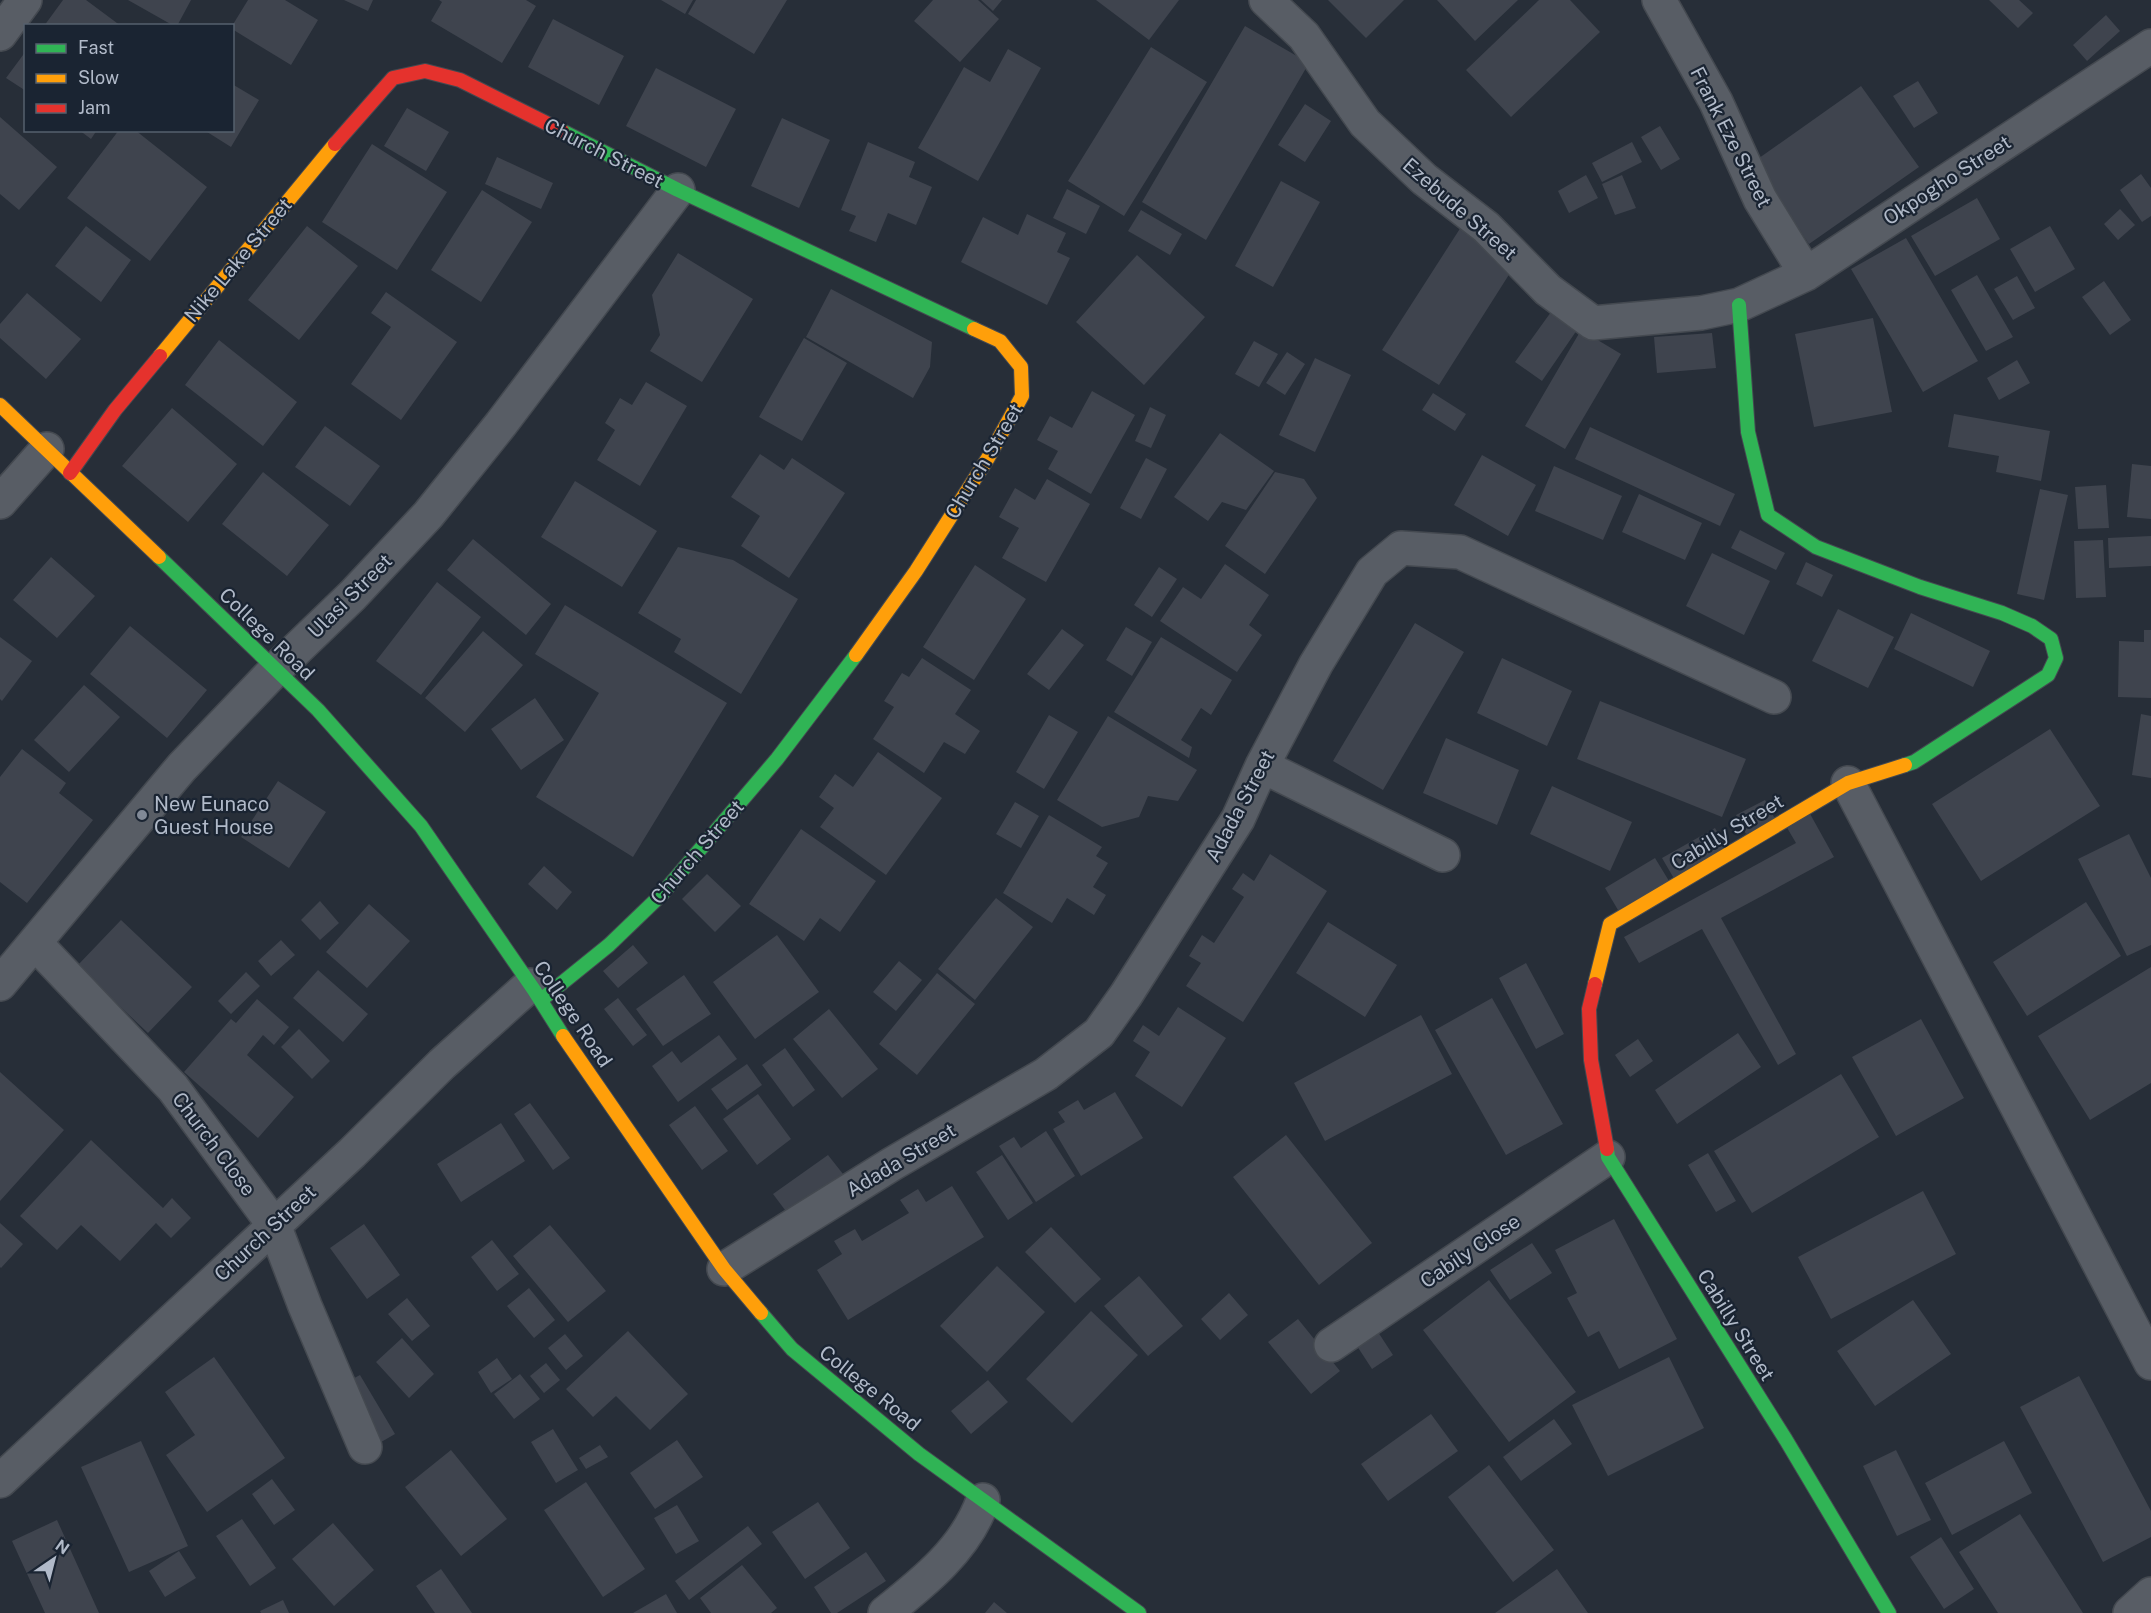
<svg xmlns="http://www.w3.org/2000/svg" width="2151" height="1613" viewBox="0 0 2151 1613" font-family="'Public Sans',sans-serif">
<rect width="100%" height="100%" fill="#272e38"/>
<!-- building -->
<path fill="#3f444e" d="M63,0H86L121,26H44Z
M128,0H191L177,26H174Z
M248,0H285L318,20L291,65L232,29V26Z
M344,0H373L368,11Z
M439,0H526L536,6L502,63L431,21L442,2Z
M661,0H693L685,14Z
M696,0H787L754,54L688,14Z
M933,0H978L999,19L960,62L914,21Z
M981,0H1002L993,11Z
M1096,0H1179L1149,40Z
M1328,0H1404L1366,38Z
M1437,0H1518L1475,41Z
M1539,0H1570L1600,32L1511,117L1466,70Z
M1989,0H2019L2033,13L2018,28Z
M2106,15L2120,31L2087,61L2073,45Z
M553,19L624,56L599,105L528,67Z
M1245,26L1309,63L1206,240L1142,202Z
M1151,47L1207,82L1124,216L1068,181Z
M1008,49L1041,68L978,181L918,148L964,67L990,82Z
M26,51V91L6,78Z
M656,68L736,109L706,167L626,126Z
M1918,81L1938,113L1914,128L1893,96Z
M232,84L259,100L231,147L204,130H232Z
M1861,86L1919,167L1809,244L1752,163Z
M1305,104L1331,121L1305,162L1278,145Z
M407,108L449,132L426,171L384,146Z
M0,117L57,167L19,210L0,194Z
M782,118L830,140L799,208L751,186Z
M1660,126L1680,159L1661,170L1641,137Z
M79,130H97L91,139Z
M119,130H135L207,187L150,261L67,198Z
M868,142L915,162L909,177L932,187L916,225L888,213L876,242L849,231L856,216L841,210Z
M1632,142L1642,162L1602,182L1592,163Z
M372,144L447,192L397,270L322,222Z
M497,157L553,183L541,209L485,184Z
M2141,174L2151,188V216L2142,222L2120,190Z
M1586,175L1598,198L1569,213L1558,191Z
M1622,175L1636,208L1615,215L1602,184Z
M1281,181L1320,202L1273,287L1235,266Z
M1067,189L1100,206L1086,234L1053,218Z
M482,190L532,222L481,302L431,270Z
M1977,198L2000,239L1935,276L1911,236Z
M2120,209L2135,225L2118,240L2104,224Z
M1141,210L1182,234L1170,255L1128,231Z
M1027,214L1066,233L1057,252L1070,258L1047,305L961,262L983,217L1018,235Z
M86,226L131,260L101,302L55,266Z
M307,226L358,266L299,340L248,300Z
M2050,226L2075,269L2035,292L2010,249Z
M1461,227L1517,262L1439,385L1382,350Z
M1906,238L1978,361L1923,392L1851,269Z
M678,253L753,299L702,382L650,351L660,335L652,295Z
M1137,255L1205,317L1144,385L1076,322Z
M1977,275L2013,337L1986,351L1951,290Z
M2017,276L2035,308L2013,320L1994,289Z
M2104,281L2131,320L2110,335L2082,297Z
M831,289L932,342L930,367L913,398L806,337Z
M386,292L457,342L401,420L351,384L391,327L371,313Z
M27,293L81,339L46,379L0,338V324Z
M1551,312L1577,330L1542,381L1515,362Z
M1873,318L1892,412L1814,427L1795,334Z
M1581,330L1621,354L1565,449L1525,426Z
M1712,333L1716,368L1657,373L1654,337Z
M804,338L847,363L802,441L759,417Z
M219,340L297,402L263,446L185,385Z
M1254,341L1278,354L1259,387L1235,374Z
M1287,352L1305,364L1285,395L1266,383Z
M1315,358L1351,375L1315,452L1279,435Z
M2017,360L2030,383L1999,400L1987,378Z
M646,382L687,406L640,486L597,460L615,430L605,423L620,398L632,405Z
M1092,391L1135,415L1091,494L1048,469L1058,451L1037,440L1050,416L1072,428Z
M1433,393L1466,414L1455,431L1422,410Z
M1150,407L1166,415L1151,448L1135,441Z
M172,408L237,464L188,522L122,466Z
M1954,414L2050,431L2041,481L1996,472L1999,456L1948,447Z
M325,426L380,466L350,506L295,467Z
M1590,427L1735,494L1720,526L1575,459Z
M1220,433L1274,471L1246,510L1222,502L1208,521L1174,497Z
M760,454L784,470L792,458L845,493L789,578L741,546L760,516L731,497Z
M1482,455L1536,485L1508,536L1454,505Z
M1146,458L1167,469L1141,519L1120,508Z
M2132,464L2151,466V519L2127,517Z
M1554,466L1622,496L1603,540L1535,511Z
M263,472L329,525L287,576L222,524Z
M1275,472L1304,479L1317,498L1265,574L1225,546Z
M1047,479L1090,504L1046,582L1002,558L1019,528L999,517L1015,488L1035,500Z
M575,481L657,531L622,587L541,537Z
M2106,485L2109,528L2078,529L2075,487Z
M2040,489L2068,495L2044,600L2017,594Z
M1639,494L1702,523L1685,560L1622,532Z
M1740,530L1785,553L1776,570L1731,548Z
M2151,536V566L2109,568L2108,538Z
M473,539L551,604L526,635L447,570Z
M2103,540L2106,597L2076,598L2074,541Z
M678,547L733,560L798,599L741,694L674,652L681,639L638,613Z
M1712,553L1770,581L1744,635L1686,606Z
M51,557L95,596L57,638L13,600Z
M1806,562L1833,575L1822,597L1796,584Z
M1225,564L1269,595L1249,625L1262,635L1237,672L1160,621L1183,587L1201,599Z
M975,565L1026,599L974,680L923,647Z
M1159,567L1177,579L1152,617L1134,605Z
M437,582L481,617L421,695L376,661Z
M565,605L727,703L633,857L536,797L599,693L535,654Z
M1838,609L1894,637L1868,688L1812,661Z
M1911,613L1990,651L1973,687L1894,649Z
M1415,623L1464,652L1383,790L1333,761Z
M130,626L207,690L167,738L90,674Z
M1126,627L1152,642L1132,676L1106,660Z
M1062,629L1084,645L1049,690L1027,674Z
M2144,630H2151V698L2118,697L2119,641L2144,642Z
M483,631L523,665L465,732L425,698Z
M0,637L32,661L2,701L0,699Z
M1161,637L1232,680L1211,715L1201,708L1181,740L1192,747L1189,758L1114,712Z
M922,658L971,690L955,714L980,731L965,754L944,742L924,773L873,739L894,707L884,701L902,673L909,677Z
M1502,658L1572,691L1547,746L1477,713Z
M84,685L120,717L69,772L34,740Z
M535,698L564,740L521,770L491,729Z
M1600,701L1746,759L1722,817L1577,759Z
M2141,714L2151,716V778L2132,775Z
M1049,715L1078,732L1044,789L1016,772Z
M1108,716L1197,770L1178,801L1148,796L1139,817L1102,827L1057,800Z
M2050,729L2100,806L1981,881L1932,804Z
M1446,738L1519,770L1497,825L1423,793Z
M22,749L66,783L59,793L93,820L27,903L0,882V777Z
M878,752L942,798L886,875L820,827L834,808L819,797L835,774L853,787Z
M278,781L326,812L289,868L241,837Z
M1552,786L1632,822L1610,871L1530,834Z
M1765,800L1775,819L1746,834L1736,815Z
M1015,802L1039,816L1021,848L996,834Z
M1809,812L1834,857L1721,918L1796,1054L1778,1065L1702,929L1639,963L1624,937L1796,843L1786,826Z
M1049,815L1102,847L1096,856L1108,863L1093,887L1106,895L1094,915L1067,898L1052,923L1003,893Z
M1715,828L1729,852L1676,882L1662,858Z
M801,829L876,881L840,932L820,918L804,941L749,904Z
M2129,834L2151,878V945L2127,956L2078,859Z
M1270,854L1327,891L1243,1022L1186,986L1201,963L1189,956L1202,935L1214,943L1244,897L1232,889L1243,873L1254,881Z
M1655,858L1669,881L1618,910L1605,888Z
M544,866L572,892L557,910L528,884Z
M707,874L741,906L715,932L682,899Z
M996,898L1033,927L975,1000L938,969Z
M320,901L339,923L320,940L301,920Z
M2086,902L2121,956L2027,1016L1993,962Z
M369,904L410,941L367,988L326,952Z
M121,920L192,987L148,1033L77,966Z
M1328,922L1397,965L1365,1017L1296,973Z
M777,935L819,992L755,1039L713,982Z
M281,940L295,955L271,976L258,961Z
M633,945L648,963L618,988L603,971Z
M899,961L922,980L896,1011L873,992Z
M1526,963L1564,1034L1536,1049L1499,978Z
M2151,967V1083L2090,1120L2038,1036Z
M318,970L368,1014L343,1042L293,998Z
M246,972L260,986L231,1014L218,1001Z
M937,973L975,1004L917,1075L879,1044Z
M684,975L711,1014L663,1046L636,1009Z
M618,998L647,1035L633,1046L604,1009Z
M1492,998L1563,1124L1506,1155L1435,1030Z
M257,999L289,1027L274,1045L263,1035L247,1055L294,1097L258,1138L184,1072L231,1019L236,1023Z
M1178,1007L1226,1038L1182,1107L1135,1076L1150,1052L1133,1041L1143,1025L1159,1036Z
M829,1009L878,1069L842,1098L793,1039Z
M1421,1015L1452,1074L1325,1141L1294,1083Z
M1921,1019L1964,1098L1896,1136L1852,1057Z
M299,1029L330,1061L312,1079L281,1047Z
M1738,1033L1761,1067L1677,1124L1655,1090Z
M719,1035L737,1059L678,1102L652,1066L672,1051L681,1063Z
M1638,1039L1653,1061L1630,1077L1615,1055Z
M785,1048L815,1090L793,1107L762,1065Z
M747,1064L762,1085L727,1110L711,1089Z
M0,1072L64,1130L0,1201Z
M1841,1074L1879,1137L1752,1213L1714,1151Z
M1115,1092L1143,1138L1081,1176L1053,1129L1065,1122L1058,1112L1078,1100L1084,1110Z
M758,1094L791,1139L757,1165L723,1119Z
M530,1103L570,1158L553,1170L514,1114Z
M695,1106L728,1151L702,1170L669,1125Z
M501,1123L525,1161L461,1202L437,1164Z
M1046,1131L1075,1176L1036,1202L999,1146L1014,1137L1021,1148Z
M1286,1135L1372,1243L1319,1285L1233,1177Z
M91,1140L163,1208L172,1198L191,1218L171,1238L156,1223L120,1261L81,1225L57,1250L20,1216Z
M1708,1153L1736,1201L1716,1212L1688,1165Z
M828,1155L843,1174L788,1214L773,1194Z
M1002,1155L1033,1203L1008,1220L976,1172Z
M952,1186L984,1237L848,1320L817,1270L842,1254L834,1241L855,1229L862,1241L909,1213L900,1200L918,1189L926,1202Z
M1923,1191L1956,1254L1831,1319L1798,1257Z
M1614,1219L1677,1339L1619,1369L1599,1331L1588,1337L1567,1298L1577,1293L1555,1250Z
M0,1223L23,1244L1,1268L0,1267Z
M364,1224L400,1275L367,1299L330,1248Z
M550,1225L606,1291L568,1322L513,1256Z
M1051,1227L1101,1279L1075,1303L1025,1252Z
M492,1240L519,1274L497,1291L471,1257Z
M1532,1243L1552,1273L1510,1300L1490,1270Z
M997,1266L1045,1312L987,1372L940,1326Z
M1139,1276L1183,1326L1148,1356L1104,1306Z
M1489,1280L1576,1392L1509,1442L1423,1330Z
M529,1288L555,1320L534,1338L507,1306Z
M1229,1293L1248,1315L1220,1340L1201,1319Z
M407,1298L430,1326L412,1341L388,1314Z
M1913,1300L1951,1354L1875,1406L1837,1351Z
M1091,1311L1138,1355L1072,1423L1026,1379Z
M1298,1319L1340,1371L1311,1394L1268,1342Z
M628,1331L688,1394L650,1430L616,1396L593,1417L566,1389Z
M1378,1332L1393,1355L1372,1369L1357,1346Z
M565,1334L583,1356L566,1370L548,1348Z
M402,1338L434,1374L409,1398L376,1362Z
M214,1357L285,1458L207,1512L166,1455L195,1435L165,1392Z
M1669,1357L1704,1428L1608,1476L1572,1405Z
M497,1358L512,1379L491,1393L478,1372Z
M546,1363L560,1380L544,1393L530,1376Z
M520,1374L540,1399L514,1419L494,1394Z
M360,1375L395,1434L376,1445L341,1385Z
M2079,1376L2151,1511V1537L2103,1562L2020,1407Z
M988,1380L1008,1402L971,1434L951,1411Z
M1431,1414L1458,1451L1388,1501L1361,1464Z
M1554,1419L1572,1444L1521,1481L1503,1457Z
M553,1429L578,1470L556,1483L531,1442Z
M677,1440L703,1477L655,1509L630,1473Z
M141,1441L188,1546L129,1572L81,1467Z
M2004,1441L2032,1493L1952,1535L1925,1483Z
M600,1445L608,1457L586,1469L579,1458Z
M451,1450L507,1519L461,1556L405,1487Z
M1896,1450L1931,1520L1897,1536L1863,1466Z
M1489,1465L1554,1550L1513,1582L1448,1497Z
M272,1479L295,1510L274,1525L252,1494Z
M586,1482L645,1569L603,1597L544,1510Z
M818,1502L850,1548L805,1579L772,1532Z
M677,1505L699,1541L676,1554L654,1518Z
M2020,1514L2083,1613H1998L1959,1552Z
M242,1519L276,1568L250,1586L216,1536Z
M57,1520L99,1613H45L12,1541Z
M333,1523L374,1570L334,1606L292,1559Z
M748,1526L762,1544L689,1600L675,1581Z
M1941,1537L1974,1589L1944,1609L1910,1557Z
M179,1551L196,1578L165,1597L149,1571Z
M866,1552L886,1581L837,1613H831L814,1587Z
M742,1565L777,1608L771,1613H711L700,1598Z
M441,1569L472,1613H435L416,1586Z
M1557,1569L1588,1613H1495Z
M666,1594L677,1613H633Z
M283,1600L289,1613H261L260,1611Z
M994,1602L1007,1613H985Z"/>
<g fill="none" stroke-linecap="round" stroke-linejoin="round">
<!-- street casing -->
<g stroke="#444950" stroke-width="36">
<path id="street" d="M1266,0L1304,36L1365,123L1424,179L1486,227L1548,290L1593,323L1701,313L1739,305L1806,274L2151,46
M1659,0L1716,102L1760,199L1806,274
M0,34L25,0
M0,502L47,449
M1262,766L1443,855
M1848,783L2151,1363
M35,943L173,1088L274,1225L305,1306L365,1447
M0,984L182,767L275,670L353,595L428,515L501,424L678,190
M724,1269L892,1164L1046,1074L1099,1033L1126,995L1238,819L1262,766L1316,664L1372,572L1401,548L1460,552L1774,697
M1331,1345L1608,1157
M0,1481L352,1153L442,1064L530,985
M885,1613C924,1582 966,1549 983,1500
M2130,1613L2151,1594"/>
</g>
<!-- fast casing -->
<g stroke="#444950" stroke-width="16">
<path id="fast" d="M562,131L678,190L974,329
M1739,305L1748,432L1768,515L1816,547L1920,587L2002,613L2032,626L2051,639L2056,658L2048,675L1914,762L1905,765
M159,557L318,710L421,826L534,990L563,1036
M541,1000L609,945L662,894L777,759L856,655
M1607,1149L1608,1157L1786,1440L1889,1613
M761,1313L792,1349L919,1454L1139,1613"/>
</g>
<!-- slow casing -->
<g stroke="#444950" stroke-width="16">
<path id="slow" d="M160,356L335,144
M0,405L159,557
M856,655L916,571L988,458L1022,396L1021,367L1000,341L974,329
M1595,984L1610,924L1848,783L1905,765
M563,1036L724,1269L761,1313"/>
</g>
<!-- jam casing -->
<g stroke="#444950" stroke-width="16">
<path id="jam" d="M335,144L393,78L425,71L460,80L562,131
M70,473L115,410L160,356
M1595,984L1589,1009L1591,1060L1607,1149"/>
</g>
<!-- street -->
<use href="#street" stroke="#585d65" stroke-width="33"/>
<!-- fast -->
<use href="#fast" stroke="#30b455" stroke-width="14"/>
<!-- slow -->
<use href="#slow" stroke="#ff9f0a" stroke-width="14"/>
<!-- jam -->
<use href="#jam" stroke="#e5322d" stroke-width="14"/>
</g>
<!-- markers -->
<circle fill="#818996" stroke="#1a2432" stroke-width="2" cx="142" cy="815" r="6"/>
<g text-anchor="middle" stroke-width="4.5" stroke-linejoin="round" paint-order="stroke">
<!-- street labels -->
<g font-size="20" fill="#b1bac9" stroke="#1a2432">
<text transform="translate(1731 137) rotate(63)" y="7">Frank Eze Street</text>
<text transform="translate(604 153) rotate(27)" y="7">Church Street</text>
<text transform="translate(1947 180) rotate(-33)" y="7">Okpogho Street</text>
<text transform="translate(1460 209) rotate(41)" y="7">Ezebude Street</text>
<text transform="translate(238 260) rotate(-50)" y="7">Nike Lake Street</text>
<text transform="translate(984 461) rotate(-59)" y="7">Church Street</text>
<text transform="translate(350 596) rotate(-45)" y="7">Ulasi Street</text>
<text transform="translate(267 634) rotate(44)" y="7">College Road</text>
<text transform="translate(1240 806) rotate(-62)" y="7">Adada Street</text>
<text transform="translate(1727 832) rotate(-31)" y="7">Cabilly Street</text>
<text transform="translate(697 852) rotate(-49)" y="7">Church Street</text>
<text transform="translate(573 1014) rotate(56)" y="7">College Road</text>
<text transform="translate(214 1144) rotate(53)" y="7">Church Close</text>
<text transform="translate(901 1160) rotate(-31)" y="7">Adada Street</text>
<text transform="translate(265 1233) rotate(-43)" y="7">Church Street</text>
<text transform="translate(1470 1251) rotate(-34)" y="7">Cabily Close</text>
<text transform="translate(1736 1325) rotate(58)" y="7">Cabilly Street</text>
<text transform="translate(870 1388) rotate(39)" y="7">College Road</text>
</g>
<!-- poi labels -->
<g font-size="20" fill="#b1bac9" stroke="#1a2432" text-anchor="start">
<text x="154" y="811">New Eunaco<tspan x="154" dy="23">Guest House</tspan></text>
</g>
</g>
<!-- legend -->
<rect x="24" y="24" width="210" height="108" fill="#1a2432" stroke="#56606e" stroke-width="1.5"/>
<rect x="36" y="44" width="30" height="9" fill="#30b455" stroke="#56606e" stroke-width="1.5"/>
<text x="78" y="54" font-size="18" fill="#b1bac9">Fast</text>
<rect x="36" y="74" width="30" height="9" fill="#ff9f0a" stroke="#56606e" stroke-width="1.5"/>
<text x="78" y="84" font-size="18" fill="#b1bac9">Slow</text>
<rect x="36" y="104" width="30" height="9" fill="#e5322d" stroke="#56606e" stroke-width="1.5"/>
<text x="78" y="114" font-size="18" fill="#b1bac9">Jam</text>
<!-- north arrow -->
<g transform="translate(54 1559) rotate(35)" stroke="#1a2432" stroke-width="4.5" paint-order="stroke">
<path d="M0-4.5L10 22L0 15L-10 22Z" fill="#b1bac9"/>
<text y="-9" font-size="16" font-weight="bold" text-anchor="middle" fill="#b1bac9">N</text>
</g>
</svg>
